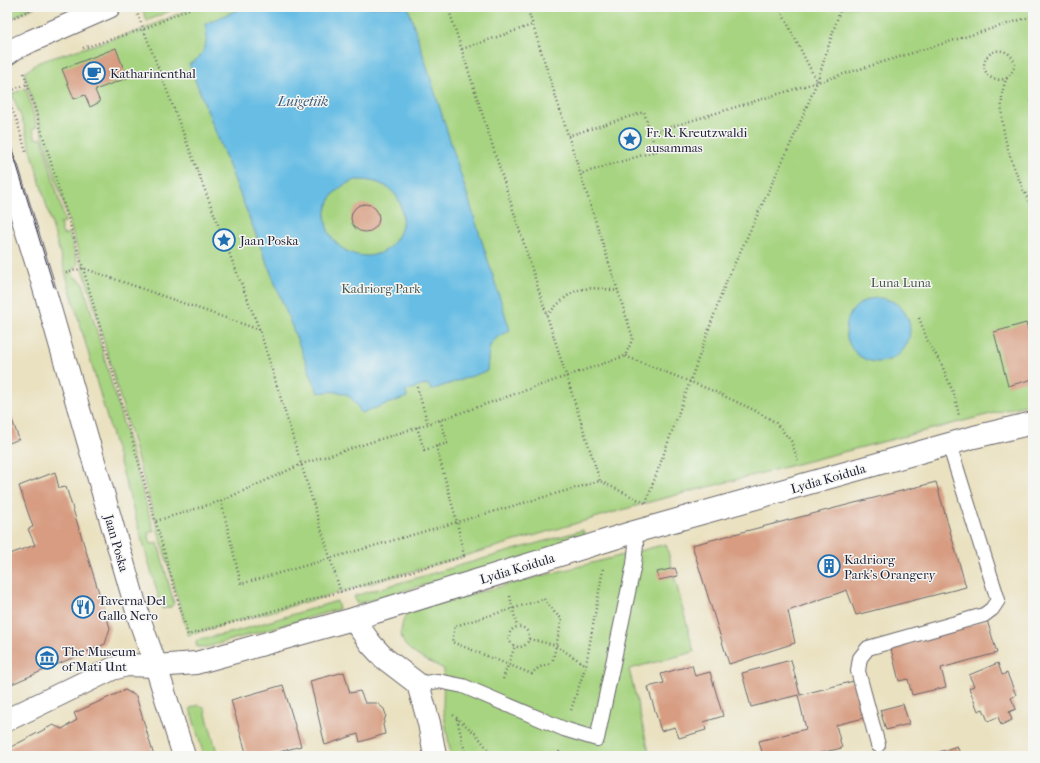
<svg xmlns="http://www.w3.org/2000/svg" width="1040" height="763" viewBox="0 0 1040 763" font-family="'IM FELL French Canon',serif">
<rect width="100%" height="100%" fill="#f6f6f2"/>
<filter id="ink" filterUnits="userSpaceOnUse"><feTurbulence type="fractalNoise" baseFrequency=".025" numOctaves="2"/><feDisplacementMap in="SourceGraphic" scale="8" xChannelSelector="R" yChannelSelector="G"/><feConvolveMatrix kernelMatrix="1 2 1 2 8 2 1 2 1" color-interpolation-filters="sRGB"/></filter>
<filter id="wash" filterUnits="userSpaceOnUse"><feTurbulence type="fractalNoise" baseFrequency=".012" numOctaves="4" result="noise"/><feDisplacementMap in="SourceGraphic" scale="16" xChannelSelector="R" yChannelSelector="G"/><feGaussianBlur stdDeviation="0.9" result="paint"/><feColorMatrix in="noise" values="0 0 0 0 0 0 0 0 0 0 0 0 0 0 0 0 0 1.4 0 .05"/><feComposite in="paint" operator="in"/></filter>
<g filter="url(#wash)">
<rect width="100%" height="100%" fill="#eae1c0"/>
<!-- green -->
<path fill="#a7d481" stroke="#647b5e" d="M7,7H35L7,21Z
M146,7H178L147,21L142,9Z
M193,7H1033V403L646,503L341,592L188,635L83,268L24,73L39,62L144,29Z
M26,88L37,127L33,129L36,139L42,138L65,222L60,224L63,235L69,233L78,264C67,277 75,275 83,283L154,531L148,533L151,544L158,543L173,600L174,603L171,607L162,609L71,293L24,125L12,94Z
M583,530L586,539L357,604L354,596Z
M666,544L694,652L629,669L650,756H451L443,709L444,669C427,660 395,650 402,626C404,617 405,615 413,609Z
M337,601L339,609L207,647H197L196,643L197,640L200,639L234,632Z
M199,705L204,707L218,756H204L190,708Z"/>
<!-- water -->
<path fill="#67bde4" stroke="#447090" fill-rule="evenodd" d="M244,7H408L510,330C485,343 490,346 487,371L431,390L428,384L406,391L407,397L361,413C350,391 341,390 318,393L189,64C205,58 209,39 205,24ZM356,180C385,179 406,194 402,225C400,235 395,242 388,248C383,253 375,255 368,256C336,257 313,223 333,195C339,187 347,183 356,180Z
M846 330a32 32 0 1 1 64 0a32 32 0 1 1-64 0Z"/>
<g id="blocks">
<!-- building -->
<path fill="#d79c81" d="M116,48L127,78L95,90L100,102L90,107L85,95L74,99L62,69Z
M351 218a14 14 0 1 1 28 0a14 14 0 1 1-28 0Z
M1026,323L1033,349V379L1008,386L994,332Z
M7,406L19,439L7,444Z
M55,472L59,488L66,487L110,628L105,644L7,686V555L35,545L28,529L33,527L19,486Z
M936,482L966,587L856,615L847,590L788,611L795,643L729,664L692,545Z
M675,568L678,576L659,580L657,572Z
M987,620L997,653L941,668L946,687L912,695L908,679L899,681L891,649Z
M791,660L800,695L854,681L864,718L836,725L842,748L816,754V756H763L759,741L806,729L798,695L751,707L742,673Z
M998,663L1002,675L1007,673L1016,695L1011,698L1016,709L1009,712L1012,720L1001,725L998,717L988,721L983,709L978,711L969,688L974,686L969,675Z
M692,665L695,676L710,672L723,716L704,722L706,730L679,738L675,727L661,731L648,687L664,683L661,674Z
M344,672L350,693L360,691L365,703H377L384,709L386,715L383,725L385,734L360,742L358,734L325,745L310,681Z
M283,685L301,746L265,756H247L231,700Z
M125,690L136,696L154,756H7V749L53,725L62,729L77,720L74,713Z
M903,704L909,724L886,730L880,710Z
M957,746L961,756H927Z"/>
</g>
</g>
<g filter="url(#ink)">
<use href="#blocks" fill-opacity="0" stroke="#68656a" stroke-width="1"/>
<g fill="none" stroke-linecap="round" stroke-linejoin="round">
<!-- lane casing -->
<g stroke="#68656a" stroke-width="16">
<path id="lane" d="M418,684L438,681L463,686L564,729L597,739L634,564L636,545L634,532
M878,745L858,671L860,658L868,648L984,615L992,609L998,600L949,444"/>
</g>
<!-- street casing -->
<g stroke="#68656a" stroke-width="24">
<path id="street" d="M7,54L14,49L31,41L109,7
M353,619L371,644L384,658L418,684L429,723L435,756
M7,720L112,669L127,665L156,666L196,663L353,619L634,532L974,437L1033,423"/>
</g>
<!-- secondary casing -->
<g stroke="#68656a" stroke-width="24">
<path id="secondary" d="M7,168L42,281L139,618L156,666L184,756"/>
</g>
<!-- path -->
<path stroke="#68656a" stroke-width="2.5" stroke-dasharray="1 3" stroke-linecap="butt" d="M135,7L224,240L260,331L341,593
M448,7L600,481
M527,7L633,338L625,356L711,390L754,410L775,422L791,441L798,460
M779,7L817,82
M7,21L35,7
M83,48L144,29L193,7
M462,49L532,25
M24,73L83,268L188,635L465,556
M1007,78C987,87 975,61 993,52C1001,48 1012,53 1014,62C1015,70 1011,73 1007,78C1004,83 1002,93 1002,99C999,137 1016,176 1033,209
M10,91L27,84
M7,98L17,121L26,152
M651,133L1033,16
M568,136L644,112L656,151L580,174
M66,273L83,268L260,330
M547,315C555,307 566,295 576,291C589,286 605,289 618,291
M919,318L928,342L941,363L955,397L959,416
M417,387L428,424
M417,427L424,450L448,443L440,420
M436,446L457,522L464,556
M221,501L241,584L600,481L645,503
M646,503L726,282L797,130L817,82L841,7
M156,521L221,501L302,464L428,424L625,356
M510,596L517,627
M544,599L555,613L562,619L552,664C544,665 537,667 532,674L452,642L455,626Z
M509 637a10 10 0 1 1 20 0a10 10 0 1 1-20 0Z
M529,639L555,645L586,665
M503,679L515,646
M571,710L586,665L603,569
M453,715L476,734L493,756
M457,719L466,756
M558,756L560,749"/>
<!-- lane -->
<use href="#lane" stroke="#fff" stroke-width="14"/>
<!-- street -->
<use href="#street" stroke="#fff" stroke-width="22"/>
<!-- secondary -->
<use href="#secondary" stroke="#fff" stroke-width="22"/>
<!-- tram -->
<path stroke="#22223b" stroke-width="1" d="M7,133L54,287"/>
</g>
</g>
<!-- icons -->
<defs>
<g id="cafe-ring" transform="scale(1.15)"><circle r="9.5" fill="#f6f6f2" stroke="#1f6fb2" stroke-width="1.5"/><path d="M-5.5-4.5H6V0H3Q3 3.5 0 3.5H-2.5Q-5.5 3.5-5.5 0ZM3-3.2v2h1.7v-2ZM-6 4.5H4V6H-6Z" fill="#1f6fb2"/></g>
<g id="sight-ring" transform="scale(1.15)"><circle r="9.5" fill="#f6f6f2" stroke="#1f6fb2" stroke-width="1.5"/><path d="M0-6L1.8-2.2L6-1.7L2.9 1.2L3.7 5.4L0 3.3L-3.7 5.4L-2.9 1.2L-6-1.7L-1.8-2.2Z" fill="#1f6fb2"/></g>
<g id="building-ring" transform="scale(1.15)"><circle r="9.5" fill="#f6f6f2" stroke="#1f6fb2" stroke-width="1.5"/><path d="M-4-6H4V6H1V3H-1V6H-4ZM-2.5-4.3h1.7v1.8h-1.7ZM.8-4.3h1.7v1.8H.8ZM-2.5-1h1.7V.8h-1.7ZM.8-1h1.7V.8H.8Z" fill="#1f6fb2"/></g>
<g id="restaurant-ring" transform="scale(1.15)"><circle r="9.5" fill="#f6f6f2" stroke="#1f6fb2" stroke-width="1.5"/><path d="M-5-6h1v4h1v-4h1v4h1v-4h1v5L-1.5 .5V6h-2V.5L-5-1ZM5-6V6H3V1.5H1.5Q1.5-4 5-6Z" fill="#1f6fb2"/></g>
<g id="museum-ring" transform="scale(1.15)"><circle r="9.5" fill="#f6f6f2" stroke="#1f6fb2" stroke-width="1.5"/><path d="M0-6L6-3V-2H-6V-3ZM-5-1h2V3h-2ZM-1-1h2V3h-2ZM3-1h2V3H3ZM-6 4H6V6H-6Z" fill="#1f6fb2"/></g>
</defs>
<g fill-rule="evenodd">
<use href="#cafe-ring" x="94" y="73"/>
<use href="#sight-ring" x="630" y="139"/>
<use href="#sight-ring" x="224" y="240"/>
<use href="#building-ring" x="829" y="566"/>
<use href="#restaurant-ring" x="83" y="607"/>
<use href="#museum-ring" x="47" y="658"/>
</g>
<g text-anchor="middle" stroke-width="3" stroke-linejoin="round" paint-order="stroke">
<!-- poi labels -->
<g font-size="13" fill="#22223b" stroke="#f6f6f2" text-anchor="start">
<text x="110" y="78">Katharinenthal</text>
<text x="646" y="137">Fr. R. Kreutzwaldi<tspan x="646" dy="15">ausammas</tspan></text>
<text x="240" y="245">Jaan Poska</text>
<text x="844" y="564">Kadriorg<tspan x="844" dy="15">Park’s Orangery</tspan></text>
<text x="98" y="605">Taverna Del<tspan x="98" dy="15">Gallo Nero</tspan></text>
<text x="62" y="656">The Museum<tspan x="62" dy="15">of Mati Unt</tspan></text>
</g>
<!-- park labels -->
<g font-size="13" fill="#4a5750" stroke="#f6f6f2">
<text x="901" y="287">Luna Luna</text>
<text x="381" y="293">Kadriorg Park</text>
</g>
<!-- street labels -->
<g font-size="13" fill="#22223b" stroke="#f6f6f2">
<text transform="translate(828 478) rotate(-16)" y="5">Lydia Koidula</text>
<text transform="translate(117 543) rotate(74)" y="5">Jaan Poska</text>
<text transform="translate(517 568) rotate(-17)" y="5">Lydia Koidula</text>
</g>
<!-- water labels -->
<g font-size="14" font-style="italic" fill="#3a5876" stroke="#f6f6f2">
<text x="303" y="106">Luigetiik</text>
</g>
</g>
<!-- margin -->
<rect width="1040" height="763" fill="none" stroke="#f6f6f2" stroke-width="24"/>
</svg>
